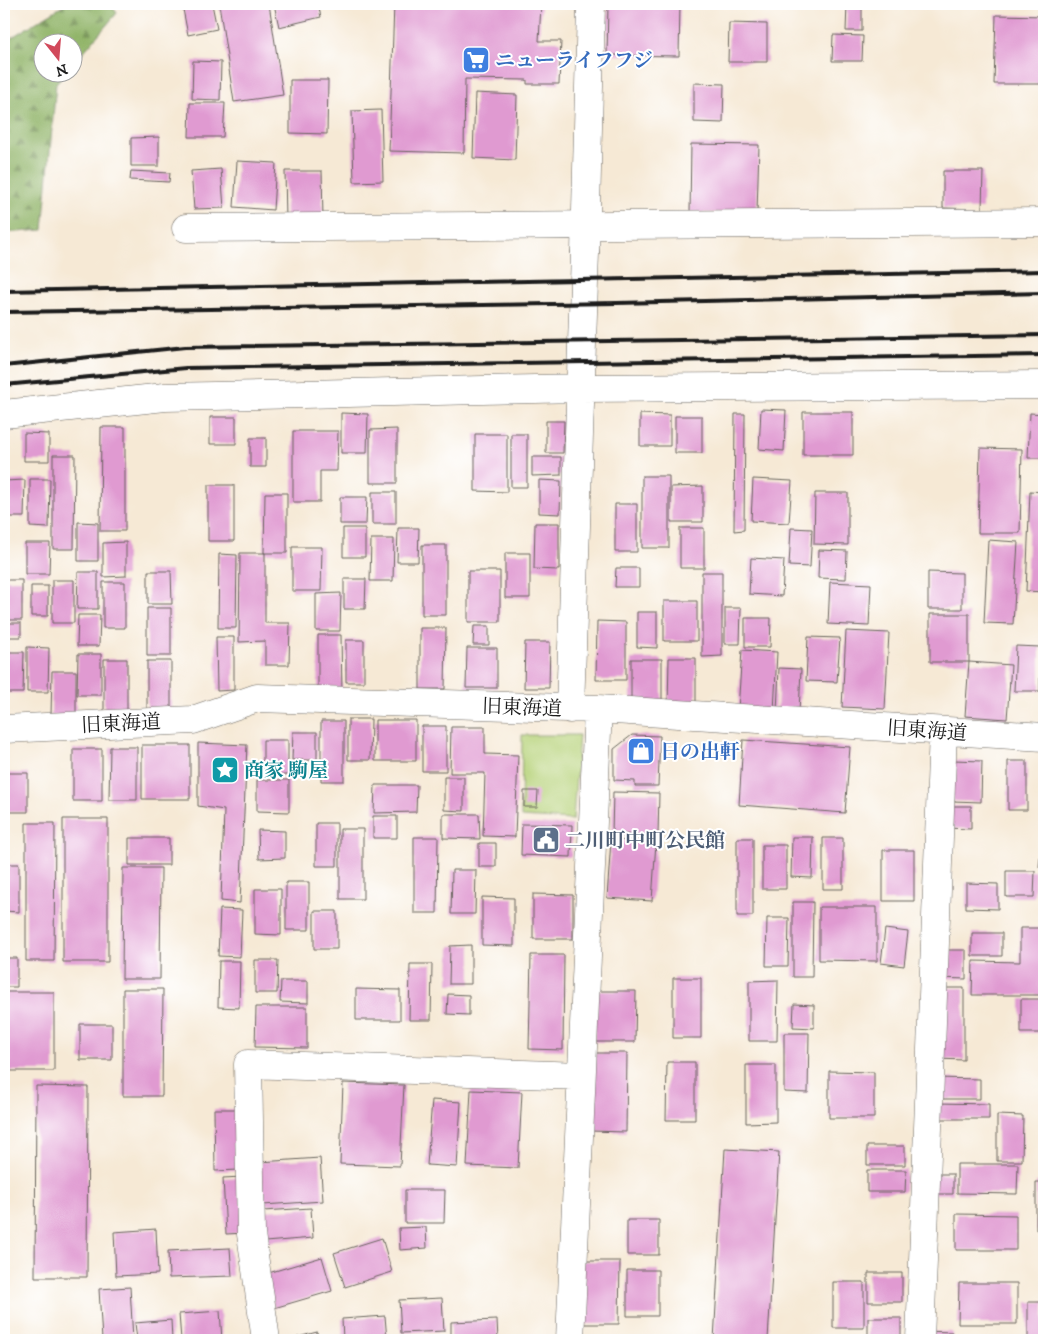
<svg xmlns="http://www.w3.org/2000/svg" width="1048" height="1344" viewBox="0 0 1048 1344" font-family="'IM FELL DW Pica','Noto Serif JP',serif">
<defs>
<pattern id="forest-firs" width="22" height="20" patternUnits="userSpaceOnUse" patternTransform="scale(1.25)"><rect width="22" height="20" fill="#90b468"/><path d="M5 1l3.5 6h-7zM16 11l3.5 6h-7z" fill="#759255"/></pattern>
</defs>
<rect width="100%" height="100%" fill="#fff"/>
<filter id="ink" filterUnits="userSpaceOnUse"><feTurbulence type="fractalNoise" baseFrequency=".02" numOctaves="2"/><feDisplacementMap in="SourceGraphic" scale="10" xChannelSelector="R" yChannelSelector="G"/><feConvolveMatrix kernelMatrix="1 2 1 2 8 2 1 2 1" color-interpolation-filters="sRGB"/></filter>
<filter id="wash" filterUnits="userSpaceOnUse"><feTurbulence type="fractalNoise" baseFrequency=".0096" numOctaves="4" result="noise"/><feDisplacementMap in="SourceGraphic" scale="20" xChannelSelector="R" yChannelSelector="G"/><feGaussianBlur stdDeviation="1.12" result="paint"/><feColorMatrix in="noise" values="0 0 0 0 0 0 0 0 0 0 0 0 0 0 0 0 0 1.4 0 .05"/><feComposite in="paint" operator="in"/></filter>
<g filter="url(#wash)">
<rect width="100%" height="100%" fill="#f6e9d5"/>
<!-- green -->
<path fill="#b6d278" stroke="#69774a" d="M522,735H579L573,820L521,817Z"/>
<!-- forest -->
<path fill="url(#forest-firs)" stroke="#566842" d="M66,4H110L117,13L73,64L72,42H42V72L65,73L56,83L43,230L4,233V42Z"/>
<g id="blocks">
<!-- building -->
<path fill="#e09ad1" d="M182,4H212L217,29L188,35Z
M219,4H269L283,95L234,102Z
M274,4H318L321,17L279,27Z
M394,4H541L539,41H561L559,84H527V80L465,79L464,153L389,151Z
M608,4H680L679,56L607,55Z
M847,4H862V31H846Z
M996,15L1044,16V84H994Z
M729,23L767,24V62H728Z
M833,35L863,36L862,61H832Z
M193,61L221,62L220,100L192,99Z
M290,80H328L327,134L290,133Z
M694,83L724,84L723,123L694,122Z
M475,93L517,95L515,160L473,158Z
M190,103H225L223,137H189Z
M381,110L383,181L354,182L352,111Z
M159,137V166H131V138Z
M691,144L759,145L757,213H690Z
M237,161L276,163L273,210L234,207Z
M221,169L224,208L194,209L191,171Z
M131,171L170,173L169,182L130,180Z
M285,171H322L323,219L286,220Z
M943,171H983L982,209L943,208Z
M761,409L786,410L784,451L759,449Z
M803,412H853V455H803Z
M341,413L368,414L367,453H341Z
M1030,413L1044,414V458H1028Z
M640,414L670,415V446H640Z
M735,414H745L744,530L734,531Z
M675,416H702V453H675Z
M210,417H236V444H210Z
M546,421H564L563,453H546Z
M101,427H125V531H100Z
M397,429V483H370V430Z
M293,431H338L337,471H320V502H293Z
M24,433L49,434V461H24Z
M475,434H507V492L475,491Z
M511,434H527V487H511Z
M250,438H266V467H250Z
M980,448L1022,449L1020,533H978Z
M53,455H75L74,549H53Z
M532,457H561V475L532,476Z
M642,476H669V548H642Z
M30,479H50L49,528L30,527Z
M753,479L792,481L789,523L751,521Z
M25,480L24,517H4V481Z
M539,480L561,481L560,514L539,513Z
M208,485H234V541H208Z
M703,486V522H671V487Z
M1030,491L1044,492V592L1026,591Z
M372,492H396V524H372Z
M265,493H287V553H264Z
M815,493H848V545L814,544Z
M340,497H367L366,524H340Z
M615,504H637V552H615Z
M78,522L98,523V561H78Z
M535,523H559V570L534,569Z
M343,528H365V557H343Z
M398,528H419L418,562H397Z
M680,528H704V568H680Z
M791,528L812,529L810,567L789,566Z
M371,539H394L393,581H370Z
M988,540L1018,542L1013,624L984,623Z
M126,542V576L103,577V543Z
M25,543H50L49,574H25Z
M422,545H446V615H422Z
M292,547H322L321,591H292Z
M819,550L847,551L846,579L818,578Z
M240,553H265V623H290L289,665H265V641L239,642Z
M505,553H530V598H505Z
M219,554L237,555L236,628H218Z
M751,558L784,560L782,596L749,594Z
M616,568H639V587H615Z
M148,571H171L172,604H148Z
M468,571H500V622H468Z
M78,572H98V609H77Z
M702,572H722V656L702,657Z
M928,572L962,573V609H928Z
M344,579H366L365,609H344Z
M5,580H22V620H5Z
M52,580H74V623H52Z
M103,582H125V628H103Z
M830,582L871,584L869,626L828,624Z
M31,586H48V616H31Z
M341,593L340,631H316V594Z
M664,601H697V641H664Z
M147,608H171V656H147Z
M725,608H741L740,644H725Z
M637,612H657V648L637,647Z
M930,614H969V662H930Z
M78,615H100L99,646H77Z
M745,618H771L770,647H745Z
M597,621L626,622V680H596Z
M4,623H21V637H4Z
M474,626H489V645H473Z
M420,628H446L445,689H420Z
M846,631L889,633L885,709L842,707Z
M318,635H341L342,693H318Z
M216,637H234V690L217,691Z
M808,637L840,638L837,682L806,681Z
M346,640H364V682H346Z
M525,642H550L549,688H524Z
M1016,646L1040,647V691H1014Z
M27,647L49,648L48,692H27Z
M467,648H497V688H466Z
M742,650L777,652L774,712L738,710Z
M4,652H24L23,693H4Z
M78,654H101V695H77Z
M669,658H696V705L668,706Z
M104,659H127V716H104Z
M631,659H662V705L631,704Z
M147,661H171V713H147Z
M969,662L1011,665L1007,719L965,716Z
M779,668L801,669L799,713L777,712Z
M52,671H76V716H51Z
M348,719H371L370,760H348Z
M375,720H416V761H375Z
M321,721H344V781H321Z
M422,726H446V771H422Z
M451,727H485V754L518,755L515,837L483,836L485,773H450Z
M293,732H317V760H292Z
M632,735L660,736L658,786H635V781L614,780V749Z
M263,740H288V775H263Z
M743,740L850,747L845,813L739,805Z
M198,743L247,745L240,903L221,901L224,810L198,806Z
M142,745H190V799H142Z
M110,747H137V800H109Z
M73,749H102V801H73Z
M953,760L982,761L981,802L952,801Z
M1008,761H1027V810H1008Z
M4,773H28V812H4Z
M444,777H464V811L444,810Z
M257,780H289V812L257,811Z
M375,785H417L416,812L374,813Z
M524,791H538L537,807H524Z
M613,792L659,793L658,835L612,834Z
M944,806H971V829L944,828Z
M443,814H479L480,839L443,838Z
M373,816H397V838H373Z
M63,819H108V962H63Z
M1043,821H1044V867H1039Z
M26,823H55L54,961H26Z
M316,823H337V866H316Z
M522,824L572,825L571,857L521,855Z
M340,829H363V899H340Z
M258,830L285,831V858L259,859Z
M414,837H438L437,913H414Z
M792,837H813L812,878L791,877Z
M129,838H169V865H129Z
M737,838H753V916H737Z
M823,838H843V889H823Z
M611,840L656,842L652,901L607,898Z
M479,843H496V867H479Z
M762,845H786V889H762Z
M883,850H914V901H883Z
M4,864H19V912L4,911Z
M123,868H161L160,979H122Z
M452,870H476L475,914H451Z
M1006,871H1035L1034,897H1006Z
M286,882H309V930H286Z
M966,883L998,884V909L966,908Z
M255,889H281V935L255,934Z
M533,894L573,895V939H533Z
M482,897L514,898V946L482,945Z
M793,902H813L812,977H793Z
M819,907H877V961L819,960Z
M220,909L242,910L240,957L218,956Z
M314,911H337V949H314Z
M767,918H789L788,966H766Z
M1020,928H1044V995H972L973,961L1020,962Z
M885,929L908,932L904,966L881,963Z
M972,933H1002V956H972Z
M471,945V984H449L450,946Z
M938,950H966V979L938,978Z
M531,955H564L563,1050L529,1049Z
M4,958H17V987H4Z
M255,960H278L277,993H255Z
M219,961H240L239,1008L218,1007Z
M410,964H432L431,1020H409Z
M673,978H701V1038H673Z
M778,980L777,1041H749V981Z
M281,981H308V1003L280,1002Z
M937,988H964V1060L937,1059Z
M123,989H163L162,1096H123Z
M356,989L400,990V1020H356Z
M594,991H636L635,1042H594Z
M4,992H54V1071H4Z
M448,994L469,995V1015L447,1014Z
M1021,999H1044V1033H1021Z
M794,1004L814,1005V1028L793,1027Z
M256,1007H307V1048L255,1047Z
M80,1024H112V1060H80Z
M784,1033H809L808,1093L784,1092Z
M591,1053H627L626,1132L591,1131Z
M667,1062H695V1120H666Z
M746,1065H776V1122L746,1123Z
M829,1071L874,1072V1118H829Z
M935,1078L980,1079V1099H935Z
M343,1083L404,1085L400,1166L340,1164Z
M36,1086L88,1087L87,1277H35Z
M471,1090L522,1092L518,1168L467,1166Z
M432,1100L461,1102L457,1167L427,1165Z
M937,1103L989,1104V1119H937Z
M214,1109H237L239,1170L215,1171Z
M997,1115L1023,1116L1022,1161H997Z
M867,1146H905V1165H867Z
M725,1149L779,1152L768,1340H714Z
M320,1158L323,1201L263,1205L260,1162Z
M957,1164H1018L1017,1194L957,1193Z
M867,1170H906L905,1192H867Z
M929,1174H953V1194H929Z
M242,1177L245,1233L226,1234L223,1178Z
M1036,1182H1044V1230H1036Z
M405,1190H445L444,1223H405Z
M311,1208L313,1238L265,1242L263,1211Z
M956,1214L1016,1215V1250H956Z
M627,1220H659V1255H627Z
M426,1227L427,1248L400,1250L399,1228Z
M156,1229L158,1274L116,1276L114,1232Z
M382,1238L392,1272L345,1287L334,1253Z
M230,1248L232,1276L169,1278L168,1251Z
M322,1257L332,1291L274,1308L265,1274Z
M582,1261H620L619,1324H582Z
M627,1270H658V1316H627Z
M868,1273H902V1302H868Z
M833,1282H864V1328H833Z
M959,1283H1017V1324H958Z
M130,1287L133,1340H102L99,1289Z
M442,1298L444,1331L401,1333L399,1300Z
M1028,1302H1044V1339H1028Z
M220,1311L222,1340H181L179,1314Z
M385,1316L387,1340H343L342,1319Z
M868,1318H901V1340H868Z
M171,1320L172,1340H137L135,1323Z
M497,1320L498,1340H451V1322Z
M923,1331L952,1332V1340H923Z
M317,1332L319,1340H287Z"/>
</g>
</g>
<g filter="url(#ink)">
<use href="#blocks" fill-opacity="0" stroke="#68645d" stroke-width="1"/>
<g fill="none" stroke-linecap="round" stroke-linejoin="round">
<!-- minor casing -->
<g stroke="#68645d" stroke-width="29">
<path id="minor" d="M186,228L1044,222
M4,414L165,397L579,388L1044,385
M570,709L585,252
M4,729L193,720L257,698L598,709L1044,737
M266,1340L251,1234L248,1064L581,1076
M570,1340L598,709
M920,1340L943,731"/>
</g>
<!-- tertiary casing -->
<g stroke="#68645d" stroke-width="29">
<path id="tertiary" d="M585,252L591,4"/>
</g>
<!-- minor -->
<use href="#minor" stroke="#fff" stroke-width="28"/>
<!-- tertiary -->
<use href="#tertiary" stroke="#fff" stroke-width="28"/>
<!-- rail -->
<path stroke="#1c1c1c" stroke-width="4" d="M4,291L1044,271
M4,312L617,303L1044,293
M4,366L185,347L1044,335
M4,385L186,368L1044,355"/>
</g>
</g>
<!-- icons -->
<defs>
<g id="supermarket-square" transform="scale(1.4375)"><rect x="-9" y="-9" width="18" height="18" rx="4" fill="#3f7fe0" stroke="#fff"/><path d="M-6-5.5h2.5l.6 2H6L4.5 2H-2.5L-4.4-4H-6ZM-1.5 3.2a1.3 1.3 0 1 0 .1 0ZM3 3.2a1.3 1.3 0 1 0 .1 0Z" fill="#fff"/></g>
<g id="shop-square" transform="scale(1.4375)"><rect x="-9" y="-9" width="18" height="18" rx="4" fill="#3f7fe0" stroke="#fff"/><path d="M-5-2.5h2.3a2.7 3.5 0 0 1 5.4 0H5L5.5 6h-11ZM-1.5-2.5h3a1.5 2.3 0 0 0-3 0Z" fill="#fff"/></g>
<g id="sight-square" transform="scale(1.4375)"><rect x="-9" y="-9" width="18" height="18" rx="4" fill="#0f9aa8" stroke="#fff"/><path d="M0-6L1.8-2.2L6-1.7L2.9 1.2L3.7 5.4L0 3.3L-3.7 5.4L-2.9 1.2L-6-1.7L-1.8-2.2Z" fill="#fff"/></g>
<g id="civic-square" transform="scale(1.4375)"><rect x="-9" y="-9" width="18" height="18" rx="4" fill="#5c6f8a" stroke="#fff"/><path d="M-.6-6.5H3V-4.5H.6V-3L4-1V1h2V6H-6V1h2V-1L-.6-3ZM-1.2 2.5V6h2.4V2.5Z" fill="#fff"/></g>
</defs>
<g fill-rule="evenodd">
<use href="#supermarket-square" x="476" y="60"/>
<use href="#shop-square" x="641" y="751"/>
<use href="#sight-square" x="225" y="770"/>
<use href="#civic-square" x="546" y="840"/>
</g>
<g text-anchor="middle" stroke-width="4" stroke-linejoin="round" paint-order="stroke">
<!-- shop labels -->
<g font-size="20" font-weight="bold" fill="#366cbe" stroke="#fff" text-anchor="start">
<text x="495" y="67">ニューライフフジ</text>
<text x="660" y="758">日の出軒</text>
</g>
<!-- street labels -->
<g font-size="20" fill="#1c1c1c" stroke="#fff">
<text transform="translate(522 707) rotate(2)" y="7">旧東海道</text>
<text transform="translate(121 723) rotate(-3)" y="7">旧東海道</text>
<text transform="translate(927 730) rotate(4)" y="7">旧東海道</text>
</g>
<!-- culture labels -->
<g font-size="20" font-weight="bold" fill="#0d838f" stroke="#fff" text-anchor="start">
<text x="244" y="777">商家 駒屋</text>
</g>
<!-- service labels -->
<g font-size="20" font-weight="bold" fill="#4e5e75" stroke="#fff" text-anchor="start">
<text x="565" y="847">二川町中町公民館</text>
</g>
</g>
<!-- margin -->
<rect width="1048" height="1344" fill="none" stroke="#fff" stroke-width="20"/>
<!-- north arrow -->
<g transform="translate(58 58) rotate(163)"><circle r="24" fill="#ffffff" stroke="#a4a4a4"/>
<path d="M0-4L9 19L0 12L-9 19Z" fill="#d1495b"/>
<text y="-8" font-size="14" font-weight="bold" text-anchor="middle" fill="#1c1c1c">N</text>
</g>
</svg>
